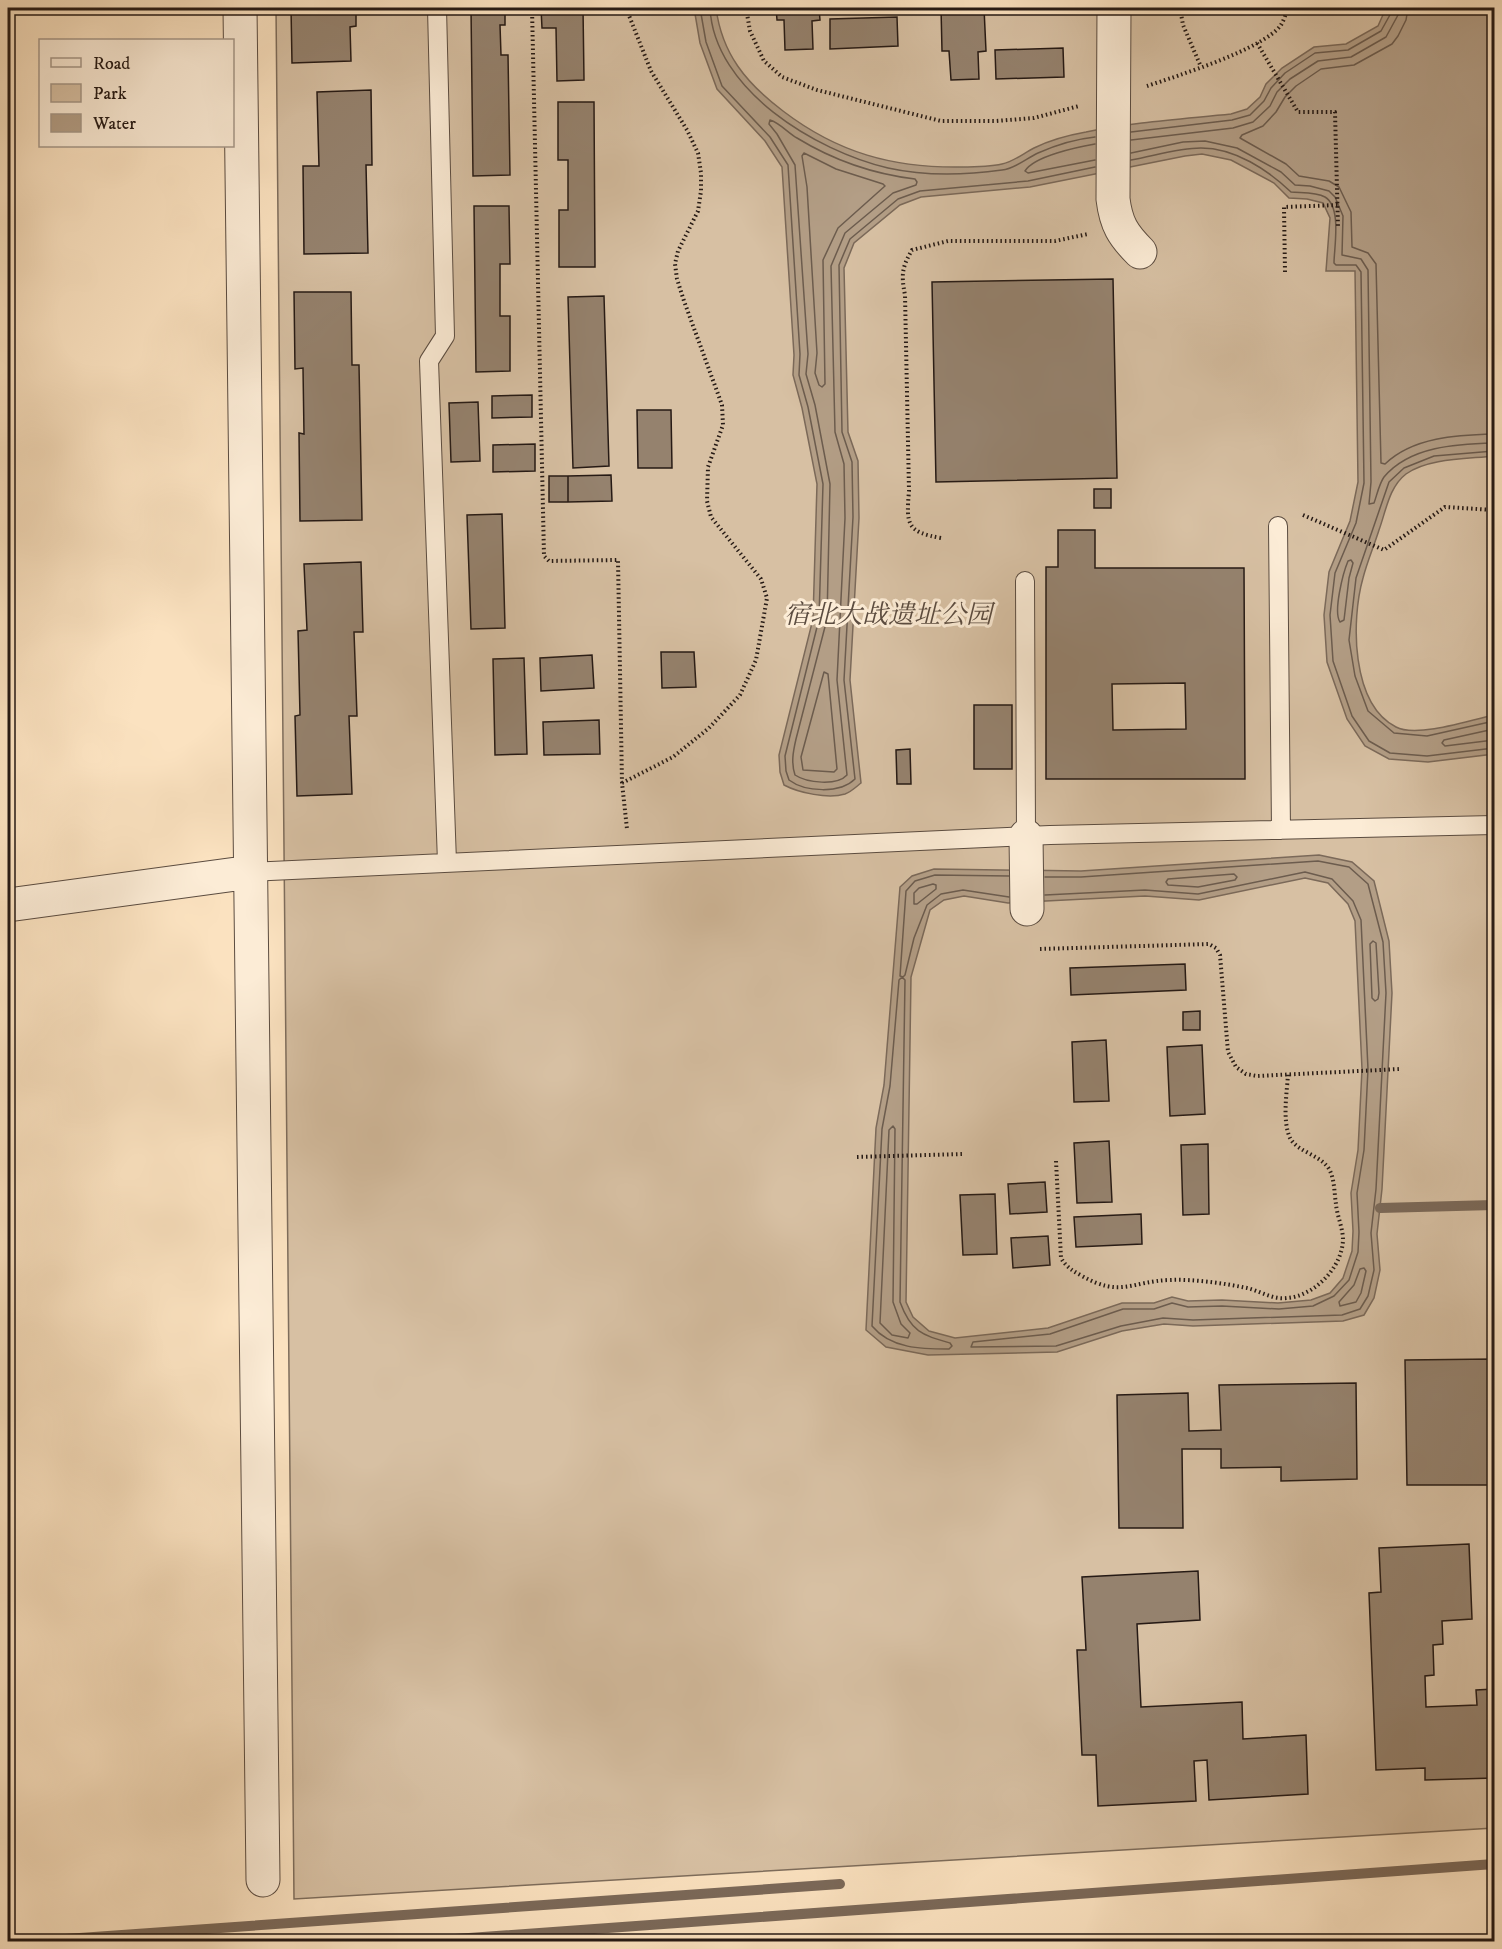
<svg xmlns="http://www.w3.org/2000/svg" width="1502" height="1949" viewBox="0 0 1502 1949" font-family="'IM FELL DW Pica','Noto Serif SC',serif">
<rect width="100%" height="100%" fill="#fbe2c0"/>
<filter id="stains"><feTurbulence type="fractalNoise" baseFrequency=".00333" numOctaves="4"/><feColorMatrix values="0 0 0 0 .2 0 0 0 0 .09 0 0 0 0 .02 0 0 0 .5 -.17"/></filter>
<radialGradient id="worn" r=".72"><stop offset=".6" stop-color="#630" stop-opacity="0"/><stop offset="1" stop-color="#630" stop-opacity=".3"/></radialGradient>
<!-- green -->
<path fill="#d7c0a3" stroke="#7e6d5c" stroke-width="1.5" d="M276,8H1494V1828L294,1899Z"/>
<!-- water -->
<path fill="#b39e86" stroke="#7b6959" stroke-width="1.5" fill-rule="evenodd" d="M694,8H716C722,54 746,83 783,111C838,153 893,168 961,167C975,167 989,167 1002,164C1013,162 1024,153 1034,148C1050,140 1069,135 1086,132C1134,122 1183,119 1231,114L1247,109L1260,97L1266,84L1282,68L1314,47L1346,44L1378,26L1386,8H1494V456C1468,459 1428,458 1406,474C1389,487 1386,511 1379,530C1374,546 1367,562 1363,578C1351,620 1351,704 1396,727C1416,738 1472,720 1494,715V754L1428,762L1389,759L1365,746L1347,719L1327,662L1324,615L1329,572L1350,521L1358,482L1355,271H1326L1330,218L1323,203L1307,199L1289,198L1274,183L1231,160L1202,154L1185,156L1030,187L921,197L900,205L854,243L844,268L848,432L858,461L859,518L850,680L861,783C857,786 851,792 845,794C828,799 799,793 784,785L780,772L779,755L813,619L817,484L802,408L793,375L794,355L782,167L765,141L717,89L700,43Z
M1319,855L1352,862L1374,881L1389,941L1392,993L1382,1189L1377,1234L1380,1270L1374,1298L1364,1315L1343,1321L1193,1326L1164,1324L1122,1331L1057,1352L928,1355L886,1347L866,1330L876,1128L884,1085L900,887L912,876L934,869L1081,871ZM1305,878L1328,883L1348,904L1355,921L1362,1069L1358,1150L1351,1193L1353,1231L1352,1251L1343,1278L1330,1293L1311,1300L1278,1303L1222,1300L1188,1301L1172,1297L1154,1303H1122L1048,1328L955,1338L929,1331L913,1317L906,1302L911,977L930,910L944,900L964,896L1008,903L1145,896L1199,900Z"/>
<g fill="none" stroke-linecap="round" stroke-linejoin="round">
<!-- shore -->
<path stroke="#6c5c4e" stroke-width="1.5" d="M700,8L706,42L722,86L770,137L788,165L800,354L799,375L808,407L823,484L819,619L785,756L786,771L789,780C805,792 840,794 855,779L844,680L853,517L852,462L842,432L839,265L850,239L898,199L920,191L1028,181L1095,167
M710,8C714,90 816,151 888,168C924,176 966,175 1002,170C1015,169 1027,158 1038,153C1056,145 1076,139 1095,137
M1408,8L1406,20L1398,36L1392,44L1354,65L1321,69L1296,86L1285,97L1276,112L1263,126L1242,135L1240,138L1286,164L1299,176L1329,181L1339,187L1351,212L1352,247L1368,253L1376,264L1381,463L1385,464C1413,437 1457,435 1494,434
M770,120C780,123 788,133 797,138C833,160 873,174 915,179L917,182L916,185L893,193L845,233L831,266L835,432L844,464L845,518L837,680L847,775C837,786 807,783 795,775C791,763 793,752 796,739L827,619L830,484L815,405L806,374L808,354L795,165L777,134L769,124Z
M1131,132L1232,120L1250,115L1264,101L1271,88L1285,73L1315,53L1348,50L1381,31L1391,13V8
M1131,140L1233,128L1253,122L1270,106L1277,92L1290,79L1318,61L1351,57L1386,37L1398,15L1399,8
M804,153L836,169L883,184L885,186L838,228L823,260L825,384L822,387L819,385L815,373L817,353L807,187L802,156Z
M1131,153L1183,142L1205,141L1237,148L1281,172L1295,185L1310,186L1329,191L1335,197L1343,216L1342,255L1361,259L1368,270L1371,482L1369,504L1374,503C1377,495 1379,484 1384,477C1410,446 1457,444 1494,443
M1095,160L1028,173L1025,171C1034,156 1078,147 1095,144
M1131,160C1154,156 1178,148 1201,148C1235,148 1268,170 1291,192C1302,193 1316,192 1325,197C1342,207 1334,248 1334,263L1336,265H1356L1361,272L1364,483L1356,523L1335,573L1330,615L1333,661L1352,716L1369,741L1390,753L1427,756L1494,748
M1494,451L1434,456L1404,468L1389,482L1356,578L1349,640L1355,676L1368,711L1394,733L1427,736L1494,721
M1351,560L1353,563L1349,578L1344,620L1340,622C1333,612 1343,573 1348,561Z
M824,672L828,674L837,769L834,772L803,770L801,757Z
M1494,729L1444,740L1442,743L1445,746L1494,740
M1234,874L1237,877L1235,880L1198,887L1168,885L1166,882L1168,879Z
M1009,876L935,875L915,881L906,891L900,976L903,977L905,975L914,938L927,905L941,894L963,890L1009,897
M1045,877H1081L1318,861L1349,867L1368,884L1383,942L1386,993L1376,1189L1371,1233L1374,1270L1368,1296L1360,1309L1342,1315L1193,1320L1163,1318L1121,1326L1056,1346L971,1347L973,1342L1050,1334L1123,1309H1154L1172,1303L1188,1307L1222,1306L1279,1309L1313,1306L1334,1296L1349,1280L1358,1252L1359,1232L1357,1193L1364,1150L1368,1069L1361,920L1353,901L1332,879L1305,872L1198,894L1145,890L1045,895
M933,884L936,885V889L917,904H914V893L919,888Z
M1373,941L1376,943L1379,993L1378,999L1375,1001L1372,998L1370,944Z
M902,977L905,980L900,1302C911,1332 922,1335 950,1343L952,1346L949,1349C922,1349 891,1349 872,1326L882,1129L890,1086L899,980Z
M893,1126L895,1129L893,1302L901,1324L910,1333L908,1338L892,1335L880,1323L889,1130Z
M1364,1268L1366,1271L1361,1293L1356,1302L1340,1306L1339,1302L1354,1285L1360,1269Z"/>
<!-- stream -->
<path stroke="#7b6959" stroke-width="10" d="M1380,1208L1494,1205
M23,1942L840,1884
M414,1942L1494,1864"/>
</g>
<!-- building -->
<path fill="#95826e" stroke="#261a15" stroke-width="1.5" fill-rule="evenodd" d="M291,8H356V26L350,27L351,61L292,63Z
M541,8H583L584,80L557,81L556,28H542Z
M776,8H819L820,20L812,21L813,49L785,50L784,20H777Z
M941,8H984L986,51L978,52L979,79L951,80L949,51H942Z
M471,9H505V25H500L501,55H508L510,175L473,176Z
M897,17L898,46L830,49V19Z
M1063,48L1064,77L996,79L995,50Z
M371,90L372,165H366L368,253L304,254L303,166H319L317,92Z
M558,102H594L595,267H559V210H568V160H558Z
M474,206H509L510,264H500V316H510V371L476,372Z
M1113,279L1117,478L936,482L932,282Z
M294,292H351L352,365H359L362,520L300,521L299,433L304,434L303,368L295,369Z
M604,296L609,466L573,468L568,297Z
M532,395V417L492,418V396Z
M478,402L480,461L451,462L449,403Z
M637,410H671L672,468H638Z
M535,444V471L493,472V445Z
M611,475L612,501L568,502V476Z
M549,476H568V502H549Z
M1094,489H1111V508H1094Z
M502,514L505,628L471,629L467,515Z
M1058,530H1095V568H1244L1245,779H1046V567H1058ZM1185,683L1186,729L1113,730L1112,684Z
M361,562L363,632H354L357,716H349L352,794L297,796L295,716L300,715L298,631L307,630L304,564Z
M661,652H694L696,687L662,688Z
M592,655L594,688L541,691L540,658Z
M524,658L527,754L495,755L493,659Z
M974,705H1012V769H974Z
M599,720L600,754L544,755L543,722Z
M910,749L911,784H897L896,750Z
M1185,964L1186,990L1071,995L1070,968Z
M1200,1011V1030H1183V1012Z
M1106,1040L1109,1101L1074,1102L1072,1042Z
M1202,1045L1205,1114L1170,1116L1167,1047Z
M1109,1141L1112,1202L1077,1203L1074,1143Z
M1208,1144L1209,1214L1183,1215L1181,1145Z
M1045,1182L1047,1212L1010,1214L1008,1184Z
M995,1194L997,1254L963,1255L960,1195Z
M1141,1214L1142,1244L1076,1247L1074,1217Z
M1048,1236L1050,1265L1013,1268L1011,1238Z
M1494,1359V1485H1407L1405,1360Z
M1356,1383L1357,1479L1281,1481V1467L1221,1468V1449H1182L1183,1528H1119L1117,1395L1188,1393L1189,1431L1221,1430L1219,1385Z
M1469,1544L1472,1619L1442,1621L1443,1644L1433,1645L1434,1675L1425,1676L1426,1707L1477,1705L1476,1690L1494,1689V1778L1425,1780V1768L1376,1770L1369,1593L1381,1592L1379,1548Z
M1198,1571L1200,1620L1137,1624L1141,1707L1242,1702L1243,1739L1306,1735L1308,1794L1209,1800L1207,1760L1194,1761L1196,1801L1098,1806L1096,1755H1082L1077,1650H1086L1082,1577Z"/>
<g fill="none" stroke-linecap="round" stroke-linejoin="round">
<!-- lane casing -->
<g stroke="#5b4c40" stroke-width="20">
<path id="lane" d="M437,8L445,336L429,361L447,862
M1278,526L1281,830
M1025,581L1026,836
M251,872L1050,835L1494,825"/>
</g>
<!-- street casing -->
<g stroke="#5b4c40" stroke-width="35">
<path id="street" d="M240,8L263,1880
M1114,8L1113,199C1116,224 1123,235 1140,252
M1026,836L1027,909
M8,905L251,872"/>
</g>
<!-- path -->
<path stroke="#261a15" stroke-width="4" stroke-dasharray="1.5 3" stroke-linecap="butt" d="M532,8L544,556L549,561L618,560L622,783L627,829
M746,8L750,31L764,61L782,77L817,90L941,121H996L1034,118L1079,106
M1180,8L1183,25L1201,67
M1257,43L1298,112H1335L1338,227
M1147,86C1177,76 1264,49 1281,25C1284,20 1286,13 1288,8
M1285,272L1284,207L1338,205
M1303,515L1384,550L1445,507L1494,510
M941,538C907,532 906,525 909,491L905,295C901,275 902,267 912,250L948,241H1055L1088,234
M1494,596L1490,613L1494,615
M1494,698L1492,704L1494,726
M622,783L673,757L709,728L740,695L756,660L767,598L761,579L711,517L707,501L708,467L723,425L722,405L684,301L677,279L675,264L678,251L698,211L701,191V173L698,153L687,130L651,71L626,8
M1040,949L1209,944L1216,948L1220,955L1228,1052L1236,1067L1246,1074L1257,1076L1400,1069
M857,1157L964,1154
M1056,1161L1061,1258C1066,1267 1073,1271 1082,1276C1121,1298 1132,1281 1170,1280C1195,1279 1222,1283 1247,1288C1260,1291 1273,1300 1287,1298C1314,1296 1342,1268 1343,1240C1343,1228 1337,1216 1336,1204C1334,1193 1335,1174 1326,1165C1316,1154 1297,1151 1290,1138C1282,1120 1287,1093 1288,1074"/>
<!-- lane -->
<use href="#lane" stroke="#fcecd6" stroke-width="18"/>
<!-- street -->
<use href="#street" stroke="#fcecd6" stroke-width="33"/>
</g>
<g text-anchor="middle" stroke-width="6" stroke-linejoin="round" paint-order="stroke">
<!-- park labels -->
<g font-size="26" font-style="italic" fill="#5b4c40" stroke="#fcecd6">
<text x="888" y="623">宿北大战遗址公园</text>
</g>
</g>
<!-- margin -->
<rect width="1502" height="1949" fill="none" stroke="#fbe2c0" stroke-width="30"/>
<rect x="9" y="9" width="1484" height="1931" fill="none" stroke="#261a15" stroke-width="3"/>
<rect x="15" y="15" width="1472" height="1919" fill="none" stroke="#261a15" stroke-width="1.5"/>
<!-- legend -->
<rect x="39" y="39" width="195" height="108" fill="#fcecd6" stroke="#a69889" stroke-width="1.5"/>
<rect x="51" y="58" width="30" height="9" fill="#fcecd6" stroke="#a69889" stroke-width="1.5"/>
<text x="93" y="69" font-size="18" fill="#261a15">Road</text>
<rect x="51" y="84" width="30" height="18" fill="#d7c0a3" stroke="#a69889" stroke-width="1.5"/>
<text x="93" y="99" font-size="18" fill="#261a15">Park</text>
<rect x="51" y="114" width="30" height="18" fill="#b39e86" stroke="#a69889" stroke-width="1.5"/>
<text x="93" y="129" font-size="18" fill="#261a15">Water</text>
<rect width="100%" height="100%" filter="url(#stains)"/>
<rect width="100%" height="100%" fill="url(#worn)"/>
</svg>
